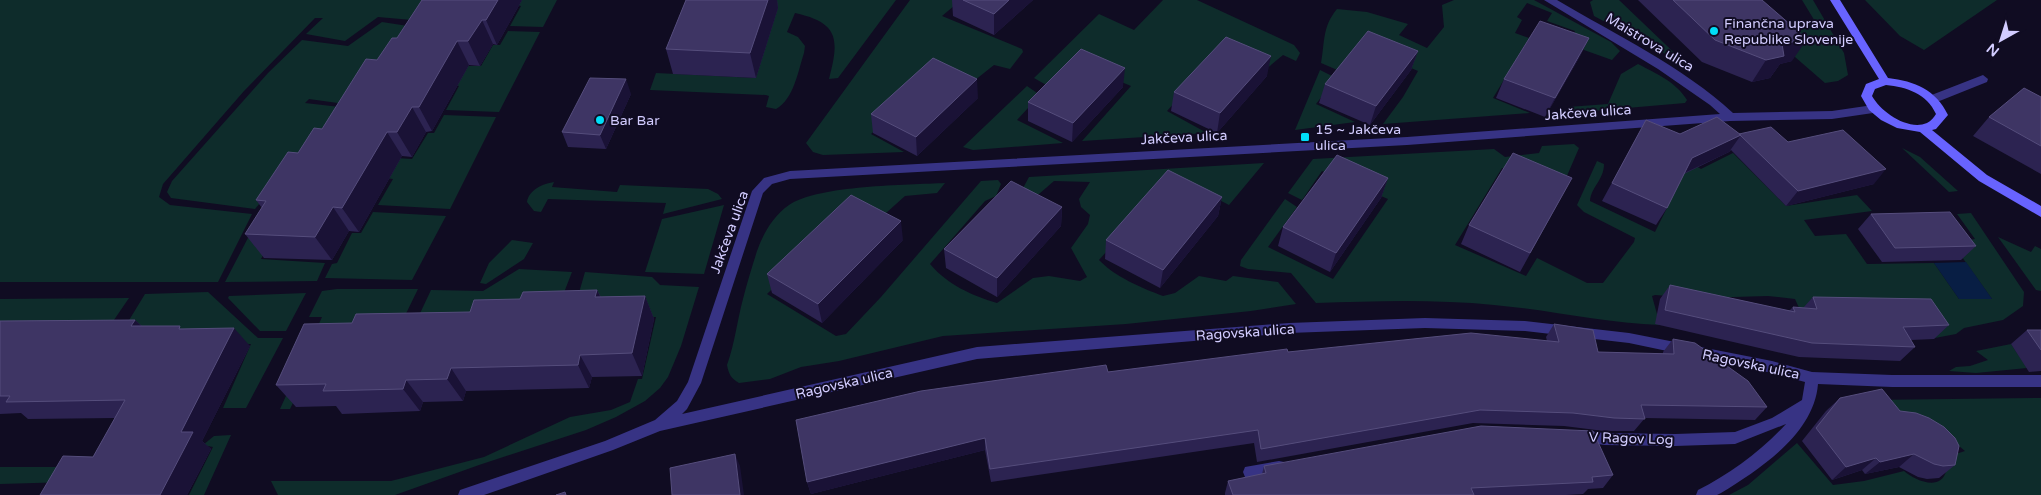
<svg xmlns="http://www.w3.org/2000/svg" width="2041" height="495" viewBox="0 0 2041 495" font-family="'Varela Round',sans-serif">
<rect width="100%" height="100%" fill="#100c22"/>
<!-- green -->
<path fill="#0e2c2b" d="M0,0H429L412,20L378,17L345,41L306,34L323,18H315L244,91L163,184L159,197L170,205L252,214L218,282H0Z
M518,0H557L543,27L510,26L521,6L515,5Z
M739,0H896L838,78L829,79C839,40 840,23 795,13L787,32L798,37L805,46L804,53C798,71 794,99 776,109L766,107L769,96L766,95L650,90L656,73L756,78Z
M910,0H961L942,16L1022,49L1023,52L1010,69L994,65L965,88L939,75L871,134L904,152L823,155L813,152L806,143Z
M1163,0H1197L1294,45L1300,53L1296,61L1283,55L1265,70L1220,53L1167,111L1207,133L1082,141L1131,86L1083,66L1048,86L1034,78L1099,14L1134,30Z
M1454,0H1534L1611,42L1620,51L1612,60L1570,45L1575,31L1547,21L1552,13L1527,3L1517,17L1522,20L1515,33L1529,38L1493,98L1530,113L1383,124L1403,97L1418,71L1363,47L1342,72L1321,63C1325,42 1322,27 1337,9L1367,12L1408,24L1399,35L1427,48L1444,27L1442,5Z
M1593,0H1619L1688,66L1594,16L1590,2Z
M1802,0H1813L1844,53L1848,75L1838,81L1825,83L1764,30L1816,23Z
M1865,0H1997L1924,50L1900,36Z
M382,22L408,26L345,104L309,99L305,103L340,107L255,209L171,198L167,192L172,181L268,73L302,40L348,46Z
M508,31L540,32L499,112L446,110L459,86L455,85L465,66H481L493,45H500Z
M1638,64C1657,74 1676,82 1687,100L1685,103L1569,113L1568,107L1608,104L1621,74Z
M1320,70L1336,78L1316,104L1355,122L1295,130Z
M1027,86L1040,95L1017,120L1063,143L973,150L963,147Z
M444,115L496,117L450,209L378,205L393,179L385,178L396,158L412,159L428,133H434Z
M1574,144L1579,148L1560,192L1502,168L1455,245L1526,276L1537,258L1587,283H1603L1634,242L1635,238L1584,212L1577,205L1597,161L1604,164C1604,180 1591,187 1590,201L1655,232L1690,162L1701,169L1733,153L1786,206L1857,195L1872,211L1804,220L1815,236L1846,234L1867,264L1934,263L1959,299H1992L1952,243L1975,239L1957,214L1971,213L2024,292L2023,306L2003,320L1964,328L1956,334L1935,338L1800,310L1795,299L1768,296L1699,298L1655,295L1652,296L1660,325C1604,323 1550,310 1494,305C1435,299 1375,301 1316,303L1291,273L1248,269L1240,266L1241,260L1285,199L1297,207L1268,247L1333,279L1388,199L1322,171L1302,200L1288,193L1313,159L1494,149L1505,157L1539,153L1542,146Z
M1902,148L1920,157L1958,191L1949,192Z
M1264,163L1229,205L1198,189L1164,187L1099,260C1115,277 1142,288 1163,296L1175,293L1199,276L1226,281L1233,276L1278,282L1296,304L1251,311L1126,324L943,336L839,361L801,367L770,379L739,383C731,378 729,375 727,365C735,343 737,321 743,299C747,283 752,267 757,251C763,234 773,216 789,205C818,185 908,185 945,183L937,193L905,196L876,222L853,210L767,294L836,336L846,334L881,297L981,181L998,180L1001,184L996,196L985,201L930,264C948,285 971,295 997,303L1033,278L1049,276L1080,281L1087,277L1071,248L1088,224L1090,215L1081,207L1079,199L1090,182L1054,181L1039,194H1031L1022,190L1029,177Z
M554,182L552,187L617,192L620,185L708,189L718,194L722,199L663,214L666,203L548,199L541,212L534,211L527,202C529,190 542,184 554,182Z
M724,205L704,274L645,272L662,219Z
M373,212L446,216L412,280L325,278L332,264L337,263L352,233H361Z
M261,213L279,226L261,259L325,263L317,281L225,282Z
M1998,237L2031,252L2035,246L2041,249V291L2036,290Z
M512,240L533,243L524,259L486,284L480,283L489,263Z
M519,269L572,272L558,308L415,324L431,290L483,291Z
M585,272L652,277L660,285L699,287L681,346L668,377L660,388L645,401L616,417L586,430L479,465L395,495H278L271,481H391L484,457L570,417L611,410L630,402L638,379H642L656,317L611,318L574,310Z
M337,289H418L397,332L324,340L290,409H280L322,317H309L322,291Z
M208,292L258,338H283L246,408H223L251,344L201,345L120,335L145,294Z
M306,293L286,331H260L228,298L229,296Z
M129,298L103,336L0,337V299Z
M2011,344L2027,368L1976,373L1949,371L1956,367L1970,366L1988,360L1976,351Z
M2041,398V495H1729L1748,485L1797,443L1833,485L1864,481L1904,471C1914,480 1941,492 1946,471C1947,464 1945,458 1948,451L1959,453L1965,451L1959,446L1954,447L1869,400Z
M231,435L204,495H189L213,447L203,445L214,436Z
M0,467H80L69,482L0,484Z"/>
<!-- water -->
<path fill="#081e44" d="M1966,262L1992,299H1959L1934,263Z"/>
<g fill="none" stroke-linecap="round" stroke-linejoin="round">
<!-- street -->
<path fill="#373384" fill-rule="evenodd" d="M1544,0H1557C1616,35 1682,66 1733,113L1832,111L1873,105L1879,109L1873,113L1832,119L1730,121L1407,145L790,179L772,184L763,193L701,383L687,409L682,414L977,347L1289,323L1425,318L1525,321L1629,333L1772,361L1812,372L1892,375H2041V387H1892L1818,384C1814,434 1760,469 1721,493L1717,495H1696L1698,490C1730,474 1761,451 1786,424L1735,444L1675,446L1604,445L1575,440L1573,436L1575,432L1580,430L1604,433L1675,434L1735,432L1772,418L1802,400L1805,382L1772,373L1629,343L1525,331L1425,328L1289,333L977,359L660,431L613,450L484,495H458L460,490L605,441L655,420L677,401L688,382L752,191L764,178L790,171L1407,137L1720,114L1710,105L1658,69Z
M1983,75L1988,79L1987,82L1937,102L1933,103L1927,99L1929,96Z
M1279,461L1284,462L1286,467L1284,472C1274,475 1255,480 1245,477L1243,472L1245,467Z"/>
<!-- secondary -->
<path fill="#6863ff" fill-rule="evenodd" d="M1830,0H1840L1888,78C1915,81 1936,90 1948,115L1936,129L1932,130L1987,175L2041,206V217L1979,181L1920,132L1897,128L1881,120L1869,110L1861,96L1866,84L1879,79ZM1886,85C1907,87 1927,94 1936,114C1934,117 1931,121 1927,123C1908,131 1881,112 1872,96L1875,89Z"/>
</g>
<!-- wall -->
<path fill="#2c2351" d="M422,0H522L497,45L493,44L480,66L469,65L432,131L426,132L412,157L402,156L359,232L349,231L332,260L264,258L245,234L262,208L256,200L298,153L322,129L377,60L397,38Z
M686,0H777L778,8L756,78L673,74L666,49Z
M952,0H1033L994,35L953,16Z
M1638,0H1762L1792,61L1780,64L1770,78L1752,82L1702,62Z
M1589,38L1579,58L1545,117L1496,98L1504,79Z
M1418,51L1411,70L1370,125L1319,103L1325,84Z
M1267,76L1217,133L1171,111L1174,92Z
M1123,87L1072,142L1028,121V102Z
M631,94L606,149L568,147L562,132Z
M2041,97V174L1973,136L1989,117Z
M978,98L917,156L873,133L871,114Z
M1646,120L1680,134H1739L1788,142L1874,184L1786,206L1731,150L1729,152L1684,174L1667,208L1656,225L1602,201Z
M1388,178L1381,198L1330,272L1278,246L1283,227Z
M1572,178L1520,272L1461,244L1469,225Z
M1222,197L1218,216L1160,288L1105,259L1106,240Z
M1062,207L1061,226L997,297L946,268L944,249Z
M1871,214L1976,246L1961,260L1882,262L1858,229Z
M903,240L822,323L772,293L767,274Z
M1670,285L1789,311L1793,307L1803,308L1813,297L1949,325L1934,339L1911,340L1915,347L1900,361L1799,357L1655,324L1660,299Z
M597,290L601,297L645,296L654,319L642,376L592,377L589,388L466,391L463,401L423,402L420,411L342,414L336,406L296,407L276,385L352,323L470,312L520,299Z
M135,320L142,326L183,329L250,346L202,441L211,449L187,495H40L93,457L115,418L28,419L21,413L0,414V321Z
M1554,324L1598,352L1663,354V352L1673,339L1767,407L1755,420L1645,418L1634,431H1604L1564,426L1473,423L1257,462L1254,443L991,482L985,450L811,494L807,482L1108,372L1288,352L1547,341L1546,337Z
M2027,330H2041V371L2029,372L2011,344Z
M1840,398L1900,411L1955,465L1939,478L1927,479L1918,477L1899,467L1865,474L1862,470L1832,480L1802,441L1826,411Z
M1264,466L1613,475L1603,488L1588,489L1583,494L1566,495H1225V493L1228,481L1262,474Z"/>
<!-- shaded-wall -->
<path fill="#1a1236" d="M498,0H522L497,45L486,20Z
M768,0H777L778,8L756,78L750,53Z
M1009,0H1033L994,35V14Z
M482,20L493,44L480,66L468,41Z
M1589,38L1579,58L1545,117L1555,98Z
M1807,39L1792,61L1780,64L1770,78L1752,82L1766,60L1782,44Z
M457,41L469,65L432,131L419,107Z
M1418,51L1411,70L1370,125L1376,106Z
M1271,56L1267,76L1217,133L1220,113Z
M1125,68L1123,87L1072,142L1073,123Z
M626,79L631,94L606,149L600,135Z
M977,79L978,98L917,156L916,137Z
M412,107L426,132L412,157L397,132Z
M387,132L402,156L359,232L342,208Z
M1741,135L1729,152L1680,175L1692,158Z
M1886,169L1874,184L1786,206L1798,191Z
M1388,178L1381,198L1330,272L1336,253Z
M1222,197L1218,216L1160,288L1163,270Z
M333,207L349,231L332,260L315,237Z
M1062,207L1061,226L997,297V278Z
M901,221L903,240L822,323L818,304Z
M597,290L608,313L595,297Z
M645,296L654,319L642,376L632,353Z
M135,320L153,337L131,326Z
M234,328L250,346L202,441L211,449L187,495H160L181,432Z
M580,355L592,377L589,388L578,365Z
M451,368L466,391L463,401L447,379Z
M406,380L423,402L420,411L403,389Z
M985,438V450L811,494L807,482Z
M735,454L740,466L744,495H740Z
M1914,454L1899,467L1865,474L1880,462Z
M1876,458L1862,470L1832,480L1846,467Z"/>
<!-- building -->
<path fill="#3e3564" stroke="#554d7c" d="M422,0H498L486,20H482L468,41H457L419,107H412L397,132H387L342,208L333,207L315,237L245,234L266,201L256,200L288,152L298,153L314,128L322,129L366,59L377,60L392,38H397Z
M686,0H768L750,53L666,49Z
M963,0H1009L994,14Z
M1673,0H1762L1807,39L1782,44L1784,56L1766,60L1715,40Z
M1540,21L1589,38L1555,98L1504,79Z
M1368,31L1418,51L1376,106L1325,84Z
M1226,37L1271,56L1220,113L1174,92Z
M1081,49L1125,68L1073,123L1028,102Z
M933,58L977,79L916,137L871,114Z
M590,78L626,79L600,135L562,132Z
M2024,88L2041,97V146L1989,117Z
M1717,117L1741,135L1692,158L1667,208L1612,183L1646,120L1680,134Z
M1771,127L1788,142L1843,130L1886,169L1798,191L1739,134Z
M1513,153L1572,178L1530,253L1469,225Z
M1337,155L1388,178L1336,253L1283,227Z
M1168,170L1222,197L1163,270L1106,240Z
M1011,181L1062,207L997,278L944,249Z
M851,195L901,221L818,304L767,274Z
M1950,212L1976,246L1895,248L1871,214Z
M1670,285L1795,312L1793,307L1817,309L1813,297L1931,299L1949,325L1903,327L1915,347L1812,343L1665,310Z
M597,290L595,297L645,296L632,353L580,355L578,365L451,368L447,379L406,380L403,389L323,391L326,384L276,385L304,324L352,323L356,314L470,312L474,300L520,299L523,292Z
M135,320L131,326H180L179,329L234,328L181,432H193L160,495H40L63,456L93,457L125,400L6,402L10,396H0V321Z
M1554,324L1593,330L1598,352L1674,354L1673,339L1695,343L1748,381L1767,407L1641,405L1645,419L1614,418L1573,413L1480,410L1261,449L1258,430L990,469L985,438L807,482L796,420L921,391L1106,365L1108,372L1287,349L1288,352L1471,333L1559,342Z
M2027,330H2041V350Z
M1882,389L1900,411L1916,413L1929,418L1944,427L1955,438L1959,446L1955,465L1943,466L1934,464L1914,454L1880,462L1876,458L1846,467L1816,428L1840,398Z
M1481,426L1593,431L1613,475L1592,477L1593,482L1471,488L1474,495H1233L1228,481L1266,473L1264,466Z
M735,454L740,495H672L670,468Z
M565,492L566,495H556Z"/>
<!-- markers -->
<g fill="#00ddf7" stroke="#100c22" stroke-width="2">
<circle cx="1714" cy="31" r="5"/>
<circle cx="600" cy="120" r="5"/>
<rect x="1300" y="132" width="10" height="10" rx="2.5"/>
</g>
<g text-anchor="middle" stroke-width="4" stroke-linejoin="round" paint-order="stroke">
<!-- poi labels -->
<g font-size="14" fill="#d2ccff" stroke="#100c22" text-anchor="start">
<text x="1724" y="28">Finančna uprava<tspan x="1724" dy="16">Republike Slovenije</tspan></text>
<text x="610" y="125">Bar Bar</text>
<text x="1315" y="134">15 ~ Jakčeva<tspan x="1315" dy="16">ulica</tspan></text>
</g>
<!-- street labels -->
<g font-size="14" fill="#d2ccff" stroke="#100c22">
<text transform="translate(1650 42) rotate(31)" y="5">Maistrova ulica</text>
<text transform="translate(1588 112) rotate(-4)" y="5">Jakčeva ulica</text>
<text transform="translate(1184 137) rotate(-3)" y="5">Jakčeva ulica</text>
<text transform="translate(729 232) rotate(-70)" y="5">Jakčeva ulica</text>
<text transform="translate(1245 332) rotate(-4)" y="5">Ragovska ulica</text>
<text transform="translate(1751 364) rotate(12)" y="5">Ragovska ulica</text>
<text transform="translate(844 383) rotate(-13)" y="5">Ragovska ulica</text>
<text transform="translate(1631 438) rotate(2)" y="5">V Ragov Log</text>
</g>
</g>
<!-- north arrow -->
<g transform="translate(2001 40) rotate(219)" stroke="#100c22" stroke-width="4" paint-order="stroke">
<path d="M0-4L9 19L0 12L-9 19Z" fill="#d2ccff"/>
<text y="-8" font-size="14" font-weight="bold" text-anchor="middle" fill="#d2ccff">N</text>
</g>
</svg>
